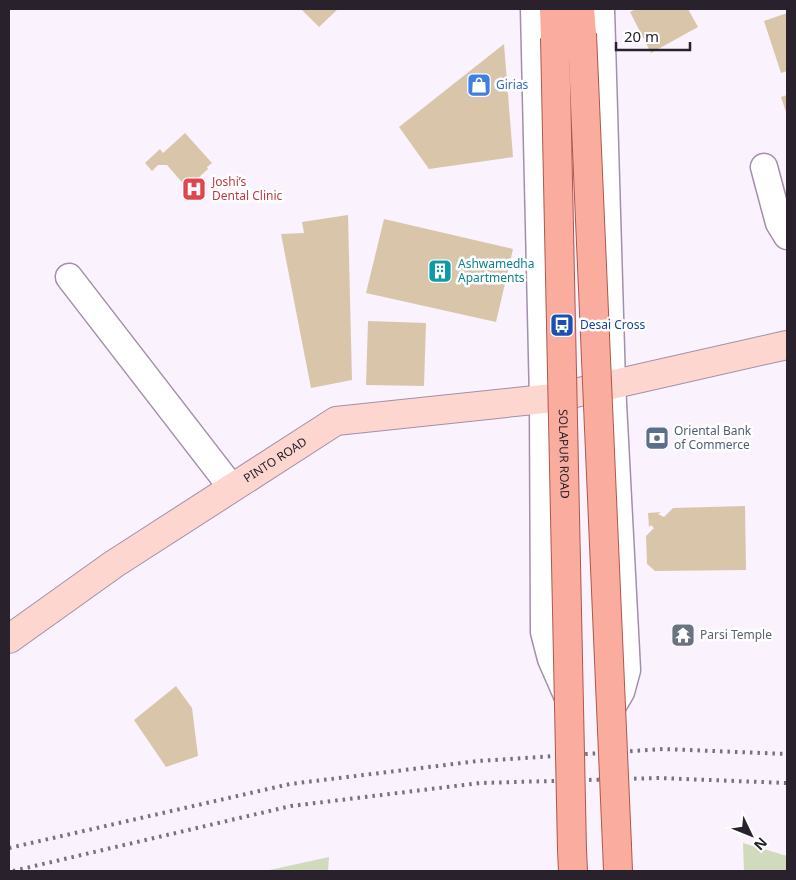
<svg xmlns="http://www.w3.org/2000/svg" width="796" height="880" viewBox="0 0 796 880" font-family="'Noto Sans',sans-serif">
<rect width="100%" height="100%" fill="#faf2fd"/>
<!-- green -->
<path fill="#d0dabc" d="M743,843L787,856V871H744Z
M329,857L328,871H265Z"/>
<!-- building -->
<path fill="#d9c6aa" d="M301,9H338L319,27Z
M636,9H688L698,27L651,53L630,12Z
M787,13V71L781,73L764,21Z
M504,44L513,157L429,169L399,127Z
M787,95V115L781,97Z
M185,133L212,163L207,167L208,169L187,188L167,165H158L152,171L145,163L160,149L163,153Z
M348,215L352,380L311,388L281,234L304,233L302,222Z
M384,219L513,249L496,322L366,293Z
M368,321L426,323L424,386L366,385Z
M745,506L746,570L655,571L647,564L646,536L654,528L651,525L649,527L648,513L661,512L658,514L664,517L673,508Z
M176,686L192,708L198,756L166,767L134,720Z"/>
<g fill="none" stroke-linecap="round" stroke-linejoin="round">
<!-- street casing -->
<g stroke="#a38faa" stroke-width="29">
<path id="street" d="M534,9L543,399L544,632L551,659L569,700
M601,9L612,384L627,670L621,692L611,709
M764,167L779,223L787,236
M69,277L232,488"/>
</g>
<!-- secondary casing -->
<g stroke="#a38faa" stroke-width="30">
<g id="secondary">
<path id="s1" d="M9,639L114,564L336,421L553,398L787,345"/>
</g>
</g>
<!-- primary casing -->
<g stroke="#ae584c" stroke-width="30">
<path id="primary" d="M554,9L555,38
M580,9L582,34
M617,846L618,871
M572,850L573,871"/>
</g>
<!-- street -->
<use href="#street" stroke="#fff" stroke-width="26"/>
<!-- secondary -->
<use href="#secondary" stroke="#fcd6cf" stroke-width="28"/>
<!-- primary -->
<use href="#primary" stroke="#faac9e" stroke-width="28"/>
<!-- rail -->
<path stroke="#79727c" stroke-width="4" stroke-dasharray="2.5 5" stroke-linecap="butt" d="M9,848L290,784L478,761L664,749L787,754
M13,871L291,806L480,783L658,778L787,783"/>
<!-- primary-bridge casing -->
<g stroke="#ae584c" stroke-width="30" stroke-linecap="butt">
<g id="primary-bridge">
<path d="M582,34L617,846"/>
<path id="s2" d="M555,38L572,850"/>
</g>
</g>
<!-- primary-bridge -->
<use href="#primary-bridge" stroke="#faac9e" stroke-width="28"/>
</g>
<!-- icons -->
<defs>
<g id="shop-square" transform="scale(1.25)"><rect x="-9" y="-9" width="18" height="18" rx="4" fill="#3f7fe0" stroke="#fff"/><path d="M-5-2.5h2.3a2.7 3.5 0 0 1 5.4 0H5L5.5 6h-11ZM-1.5-2.5h3a1.5 2.3 0 0 0-3 0Z" fill="#fff"/></g>
<g id="hospital-square" transform="scale(1.25)"><rect x="-9" y="-9" width="18" height="18" rx="4" fill="#e0444e" stroke="#fff"/><path d="M-5-5h3v3.5h4V-5h3V5h-3V1.5h-4V5h-3Z" fill="#fff"/></g>
<g id="building-square" transform="scale(1.25)"><rect x="-9" y="-9" width="18" height="18" rx="4" fill="#0f9aa8" stroke="#fff"/><path d="M-4-6H4V6H1V3H-1V6H-4ZM-2.5-4.3h1.7v1.8h-1.7ZM.8-4.3h1.7v1.8H.8ZM-2.5-1h1.7V.8h-1.7ZM.8-1h1.7V.8H.8Z" fill="#fff"/></g>
<g id="bus-square" transform="scale(1.25)"><rect x="-9" y="-9" width="18" height="18" rx="4" fill="#1a4fb4" stroke="#fff"/><path d="M-5-6H5V4H4V6H2V4H-2V6H-4V4H-5ZM-3.5-4V0h7V-4ZM-3.5 1.2v1.5H-2V1.2ZM2 1.2v1.5H3.5V1.2Z" fill="#fff"/></g>
<g id="bank-square" transform="scale(1.25)"><rect x="-9" y="-9" width="18" height="18" rx="4" fill="#5c6f8a" stroke="#fff"/><path d="M-6-4H6V4H-6ZM0-2.3a2.3 2.3 0 1 0 0 4.6a2.3 2.3 0 1 0 0-4.6Z" fill="#fff"/></g>
<g id="temple-square" transform="scale(1.25)"><rect x="-9" y="-9" width="18" height="18" rx="4" fill="#6b7280" stroke="#fff"/><path d="M0-6L5-2H3V0L6.5 2.5H4V6H1.5V3h-3V6H-4V2.5H-6.5L-3 0V-2H-5Z" fill="#fff"/></g>
</defs>
<g fill-rule="evenodd">
<use href="#shop-square" x="479" y="85"/>
<use href="#hospital-square" x="194" y="189"/>
<use href="#building-square" x="440" y="271"/>
<use href="#bus-square" x="562" y="325"/>
<use href="#bank-square" x="657" y="438"/>
<use href="#temple-square" x="683" y="635"/>
</g>
<g text-anchor="middle" stroke-width="5" stroke-linejoin="round" paint-order="stroke">
<!-- shop labels -->
<g font-size="12" fill="#366cbe" stroke="#fff" text-anchor="start">
<text x="496" y="89">Girias</text>
</g>
<!-- health labels -->
<g font-size="12" fill="#be3a42" stroke="#fff" text-anchor="start">
<text x="212" y="186">Joshi’s<tspan x="212" dy="14">Dental Clinic</tspan></text>
</g>
<!-- culture labels -->
<g font-size="12" fill="#0d838f" stroke="#fff" text-anchor="start">
<text x="458" y="268">Ashwamedha<tspan x="458" dy="14">Apartments</tspan></text>
</g>
<!-- transit labels -->
<g font-size="12" fill="#164399" stroke="#fff" text-anchor="start">
<text x="580" y="329">Desai Cross</text>
</g>
<!-- service labels -->
<g font-size="12" fill="#4e5e75" stroke="#fff" text-anchor="start">
<text x="674" y="435">Oriental Bank<tspan x="674" dy="14">of Commerce</tspan></text>
</g>
<!-- street labels -->
<g font-size="12" fill="#29222c" stroke="#fff">
<text dy="4" stroke="none"><textPath href="#s2" startOffset="416">SOLAPUR ROAD</textPath></text>
<text dy="4" stroke="none"><textPath href="#s1" startOffset="321">PINTO ROAD</textPath></text>
</g>
<!-- worship labels -->
<g font-size="12" fill="#5b616d" stroke="#fff" text-anchor="start">
<text x="700" y="639">Parsi Temple</text>
</g>
</g>
<!-- border -->
<rect width="796" height="880" fill="none" stroke="#29222c" stroke-width="20"/>
<!-- north arrow -->
<g transform="translate(751 835) rotate(133)" stroke="#ffffff" stroke-width="4" paint-order="stroke">
<path d="M0-4L9 19L0 12L-9 19Z" fill="#29222c"/>
<text y="-8" font-size="14" font-weight="bold" text-anchor="middle" fill="#29222c">N</text>
</g>
<!-- scale -->
<path d="M616 42v8h74v-8" fill="none" stroke="#29222c" stroke-width="2.5"/>
<text x="624" y="42" font-size="15" fill="#29222c" stroke="#ffffff" stroke-width="4" paint-order="stroke">20 m</text>
</svg>
